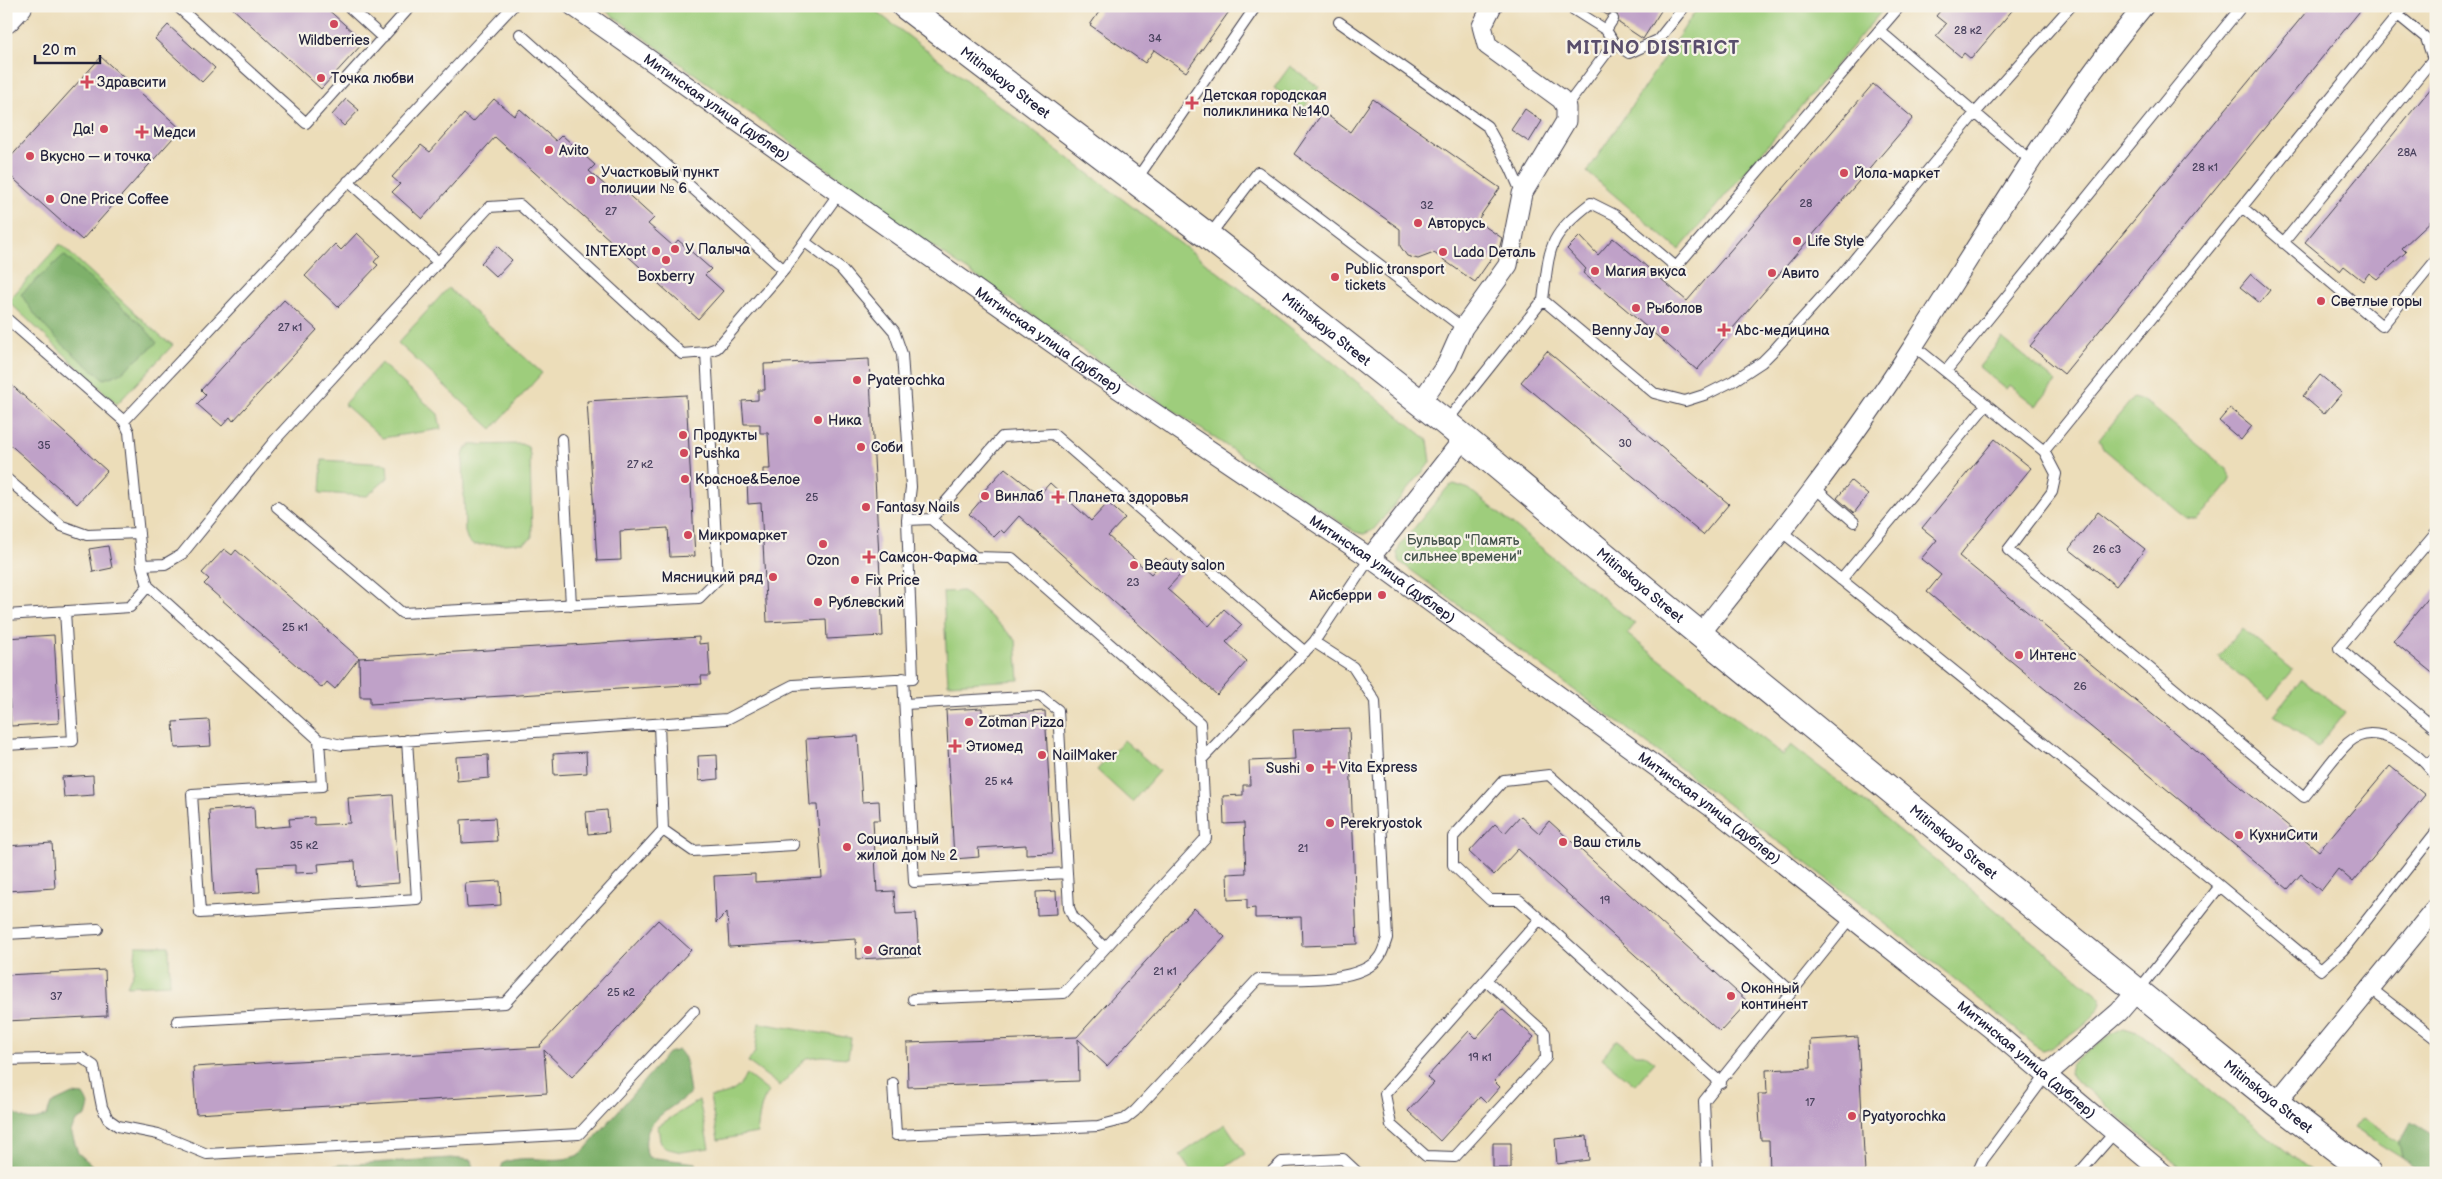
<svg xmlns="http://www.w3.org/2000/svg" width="2442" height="1179" viewBox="0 0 2442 1179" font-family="'Balsamiq Sans',sans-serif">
<rect width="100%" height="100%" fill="#f7f3e8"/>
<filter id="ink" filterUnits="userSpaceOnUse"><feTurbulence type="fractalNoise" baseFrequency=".02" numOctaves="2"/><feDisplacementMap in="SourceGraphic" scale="10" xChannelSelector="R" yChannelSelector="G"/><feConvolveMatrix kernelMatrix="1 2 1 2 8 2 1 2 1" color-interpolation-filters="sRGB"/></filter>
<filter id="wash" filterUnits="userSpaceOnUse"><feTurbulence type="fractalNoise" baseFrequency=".0096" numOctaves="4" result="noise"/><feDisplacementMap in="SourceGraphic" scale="20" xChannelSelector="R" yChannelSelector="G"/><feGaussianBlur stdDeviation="1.12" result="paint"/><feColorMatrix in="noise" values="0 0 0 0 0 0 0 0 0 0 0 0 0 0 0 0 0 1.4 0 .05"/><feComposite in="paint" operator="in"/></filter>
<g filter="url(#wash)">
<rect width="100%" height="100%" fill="#ecddb9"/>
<!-- green -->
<path fill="#9ecd7b" stroke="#60785b" d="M599,6H869L1286,324L1428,440L1431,462L1373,530L1364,534L1355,532L1089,354L903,226L806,153Z
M1699,6H1886L1679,250L1587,172Z
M1290,66L1319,87L1303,109L1274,88Z
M60,244L161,337L173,345L117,404L8,301Z
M448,288L542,373L492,429L398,343Z
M2002,338L2056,382L2036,406L2009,385L2006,389L1979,367Z
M381,363L438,414L441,429L382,438L344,404Z
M2133,398L2143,401L2151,406L2227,469L2231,478L2229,483L2198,520L2187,518L2179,512L2104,449L2099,440L2102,436Z
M521,444L528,447L530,455L532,538L524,543L473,545L468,541L465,532L463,457L465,449L471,445Z
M322,460L387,464L388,478L367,496L320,493Z
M1454,484L1469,489L1635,624L1627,634L1783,755L1791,745L1880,814L2099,996L2102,1002C2102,1015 2055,1048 2042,1050L2037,1047C1833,875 1615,721 1400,562L1397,553L1401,544L1448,487Z
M963,591L1016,640L1019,680L948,684L943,592Z
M2242,628L2293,670L2269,699L2218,657Z
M2302,679L2345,712L2317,748L2274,715Z
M1124,740L1159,771L1132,802L1097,770Z
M136,946H169L170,984L127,986L134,970Z
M759,1023L851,1038L848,1058L822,1056L806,1058L780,1086L748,1062L755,1052Z
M2124,1028L2140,1033L2313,1173H2187L2071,1076L2069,1072L2071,1064L2113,1033Z
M1617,1040L1635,1054H1644L1655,1062L1635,1085L1602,1058Z
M746,1074L769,1092C760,1101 759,1121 757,1133L718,1140L710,1097C727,1095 740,1091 746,1074Z
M699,1100L709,1148L681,1152L665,1148L660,1141L658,1126Z
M2362,1118L2401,1142L2402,1158L2354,1128Z
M1225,1124L1245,1154L1217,1173H1192L1180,1155Z"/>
<!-- forest -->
<path fill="#7eb06b" stroke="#506953" d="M64,255L144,327L157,343L121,373L104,379C73,354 41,329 21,294Z
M679,1050L685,1058L690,1094C666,1112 637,1123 648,1157L696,1163L699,1173H500L503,1163C528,1152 559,1167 582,1153L668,1053Z
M72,1094L83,1095L89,1105L86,1116L76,1121L71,1131L78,1153L92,1165L94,1173L6,1172V1106C20,1118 30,1125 47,1115L51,1104Z
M2411,1122L2436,1137V1173H2422L2402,1158L2399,1144Z
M451,1158L471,1160L474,1173H302L338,1165Z"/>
<g id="blocks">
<!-- building -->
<path fill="#bfa1c8" d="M230,6H324L364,42L321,89Z
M1103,6H1233L1186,72L1154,50L1145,63L1090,25Z
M1594,6H1664L1643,39L1619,23L1617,14L1613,12L1607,15Z
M1944,6H2016L1971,59L1964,53L1961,57L1936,36L1946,24L1936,16Z
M2311,6H2364L2064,374L2030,346Z
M168,25L215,68L202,82L155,39Z
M101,57L181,129L82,240L6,172V162Z
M2436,82V216L2402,248L2406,252L2377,279L2369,273L2363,281L2344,266L2340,271L2305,242Z
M1873,84L1913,118L1697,370L1583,273L1586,269L1567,249L1580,236L1598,255L1613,238L1687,301Z
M346,99L359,110L344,126L332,115Z
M494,99L514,116L520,109L556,141L562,135L595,165L589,171L615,194L621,188L654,218L648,224L673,246L678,240L711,269L705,275L723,291L698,319L495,137L422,219L392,192L400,184L392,177L421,145L430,152L464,114L473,122Z
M1373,99L1500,188L1477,221L1502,238L1500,246L1475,282L1434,253L1418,259L1407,256L1400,246V229L1294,154L1323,112L1350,132Z
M1525,109L1542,121L1529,142L1511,130Z
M357,233L380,255L374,262L378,265L338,307L305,276L335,244L341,250Z
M497,246L512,260L496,277L481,263Z
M2251,274L2270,290L2260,303L2240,287Z
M284,300L317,330L233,421L230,417L222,426L197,404L206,395L201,390Z
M1547,351L1729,504L1703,535L1521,382Z
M869,359L883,636L827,639L826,619L767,622L761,503L748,504L747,480L763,479V469H770L768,433H760V424H744L742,401L758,400V390H765L764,364Z
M2320,375L2342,393L2324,414L2303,396Z
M6,380L107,471L77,504L6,441Z
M686,395L695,556L670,557L668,528L620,531L621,560L597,561L587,401Z
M2230,408L2252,426L2241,440L2219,421Z
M1995,439L2031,468L1959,556L2319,851L2390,766L2425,795L2353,882L2338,869L2321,891L2301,874L2288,889L1927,592L1941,575L1921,559L1937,540L1922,528Z
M1005,468L1039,495L1050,483L1091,521L1108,503L1125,518L1108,536L1151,574L1166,558L1173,565L1182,573L1167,589L1209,626L1224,609L1242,625L1226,642L1247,661L1217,695L1019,516L1004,533L1001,530L994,537L969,514L983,498L980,495Z
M1851,481L1868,495L1854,513L1837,498Z
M2098,512L2145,549L2116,586L2069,549Z
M108,546L112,568L93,572L89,549Z
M224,549L232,555L236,550L359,658L699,637V644L708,643L710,676H701L702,684L370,704V697H360L359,658L335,689L327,682L322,688L204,584L209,579L202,573Z
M2436,589V676L2393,641Z
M54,635L59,723L11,726L9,693H6V638Z
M982,708V715L1045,711L1053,853L1026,854V845L978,848L979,857L954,859L946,710Z
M209,720L211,746L175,748L173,722Z
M1349,728L1357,944L1302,946L1301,917L1255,918V908L1247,909V899L1228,900L1227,874L1246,873L1244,823L1224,824L1223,796L1243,795V785H1250L1249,761L1295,759L1293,730Z
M858,736L862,802L879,801L880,820H873L877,892L894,891L896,914L916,913L919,956L857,959L856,939L729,947L727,912L716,923L714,876L755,874V882L822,878L817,805H810L806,739Z
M586,752L587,773L554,775L553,754Z
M488,755L489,778L457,781L456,757Z
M717,755L718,779L699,781L698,756Z
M93,775L94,795L64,797L62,777Z
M393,795L399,883L356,886L355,861L318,864L319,872L295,873V865L258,867L260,892L214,895L209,810L254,807L255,829L290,826L289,819L314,817V825L350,823L348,798Z
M607,810L609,832L588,834L586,812Z
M1520,816L1539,833L1549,821L1748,1002L1720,1032L1518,849L1494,875L1469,852L1495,824L1505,833Z
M495,818L497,841L462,843L461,820Z
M52,843L55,888L6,891V846Z
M500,881L501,905L467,907L465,883Z
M1056,891L1057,914L1037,915L1036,892Z
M1194,908L1225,937L1107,1066L1078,1039L1079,1081L908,1087L907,1043L1077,1037Z
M658,920L691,950L572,1077L544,1050L547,1093L196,1114L193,1067L541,1047L540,1045Z
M105,970L107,1016L6,1021V975Z
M1502,1009L1534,1037L1494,1081L1500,1087L1486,1103L1480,1097L1440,1141L1408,1111L1434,1083L1427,1077L1469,1031L1476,1038Z
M1858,1037L1865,1173H1770L1769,1140H1761L1758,1094H1767L1766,1070L1811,1068L1810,1040Z
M1587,1136L1589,1160L1557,1164L1555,1139Z
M1493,1143H1511V1168H1493Z"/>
</g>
</g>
<g filter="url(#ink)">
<use href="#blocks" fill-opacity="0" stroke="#403e4e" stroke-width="1"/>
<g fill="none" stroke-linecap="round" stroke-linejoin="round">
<!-- lane casing -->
<g stroke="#403e4e" stroke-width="12">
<path id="lane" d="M177,6L306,123L411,6
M348,6L383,38
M1568,6L1606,30L1614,43L1629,53L1658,40L1685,6
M1339,22L1487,126L1510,167L1522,194
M1606,30L1613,19
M1880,31L2030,160
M520,34L784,270
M1566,107L1614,43
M1136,180L1256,6
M348,181L438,262
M2242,207L2382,326L2436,260
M1209,236L1258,172L1463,328
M2283,243L2433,59L2426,38L2398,15
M1543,300C1550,246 1547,237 1591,203L1615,215L1676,267L1900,6
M6,318L124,421L129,432L142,565L148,586L319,740L342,745L727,719L793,685L913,678L907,520L911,487L902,354L894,331L841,269L805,242
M1914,346L2044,451L2405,6
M1946,371L2242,6
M124,421L513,6
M1446,422L1543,300L1654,393L1685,401L1707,394L1733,381L1762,362L1774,350L1843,273L1976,112L2071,6
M562,439L571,605
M2044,451L2056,474L2052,492L2008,550L2304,797C2319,779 2332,758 2348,743C2377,717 2419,754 2436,776
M6,478L62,526L87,535L139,533
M1815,488L1854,522
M277,507L402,613L699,598L718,579L706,352
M931,519L1002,437L1053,434L1305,652
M907,520L931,519L975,557L1012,558L1200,723L1206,838L1064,993L913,999
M1781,531L2220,886L2321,970L2343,950L2436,832
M2436,533L2339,648L2436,729
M142,565L165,564L182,554L275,440L489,207L520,205L682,354L706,352L717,348L784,270L839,193
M1841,580L1987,404
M6,615L130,607L148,586
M903,678L914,882L1067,873L1069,908L1073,917L1105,948
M905,704L1040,696L1058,710L1067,873
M319,740L322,786L192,794L200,913L417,899L407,740
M6,745L73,741L65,611
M1202,759L1314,642L1370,558
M2428,765L2436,756
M663,830L693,851L794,845
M6,934L98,929
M1486,980L1545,1033L1546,1058L1455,1157L1426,1156L1391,1125L1385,1094L1540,919
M2369,987L2436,1039
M2138,991L2220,886
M177,1021L505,1003L663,830L659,724
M6,1060L82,1058L94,1066L102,1107L108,1119L118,1126L158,1134L207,1154L579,1134L694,1011
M893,1083L896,1135L1098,1126L1125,1119L1135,1111L1258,979C1289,979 1362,985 1380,956C1383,951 1385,944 1387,938L1375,701L1353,667L1314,642
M1721,1083L1519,900H1490L1453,865V837L1504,780L1549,775L1792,992
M1270,1173L1282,1162L1343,1159L1358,1173
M1707,1173L1704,1101L1852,917
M1977,1173L1983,1160L2047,1074
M2079,1173L2115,1132"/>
</g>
<!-- street casing -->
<g stroke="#403e4e" stroke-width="21">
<g id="street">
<path id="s1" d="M573,6L1095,373L1370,558L1714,809L1989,1027L2163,1173"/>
<path d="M1420,403L1447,364L1463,328L1508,265L1522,194L1566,121V107L1561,99L1487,45L1482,26L1492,6"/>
<path d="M1370,558L1464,438"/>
<path d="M1700,634C1775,540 1849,447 1914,345C1988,230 2056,112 2144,6"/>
<path d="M2047,1074L2119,1012L2137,991"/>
<path d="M2276,1103L2436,908"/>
</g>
</g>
<!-- secondary casing -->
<g stroke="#403e4e" stroke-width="28">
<g id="secondary">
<path id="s2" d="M905,6L1208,236L1446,423L1663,604L2069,936L2276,1103L2368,1173"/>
<path d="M6,20L19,6"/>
</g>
</g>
<!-- lane -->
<use href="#lane" stroke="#fff" stroke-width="10"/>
<!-- street -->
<use href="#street" stroke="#fff" stroke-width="19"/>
<!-- secondary -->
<use href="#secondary" stroke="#fff" stroke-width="26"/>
</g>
</g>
<!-- markers -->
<g fill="#d1495b" stroke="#f7f3e8" stroke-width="2">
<circle cx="334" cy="24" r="5"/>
<circle cx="321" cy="78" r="5"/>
<path d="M84.5 74.5h5v5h5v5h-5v5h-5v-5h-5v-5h5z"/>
<path d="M1189.5 95.5h5v5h5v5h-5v5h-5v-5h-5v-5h5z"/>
<circle cx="104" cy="129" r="5"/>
<path d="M139.5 124.5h5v5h5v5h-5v5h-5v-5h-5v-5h5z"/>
<circle cx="549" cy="150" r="5"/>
<circle cx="30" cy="156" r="5"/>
<circle cx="1844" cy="173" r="5"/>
<circle cx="591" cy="180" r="5"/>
<circle cx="50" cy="199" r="5"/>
<circle cx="1418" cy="223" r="5"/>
<circle cx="1797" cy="241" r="5"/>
<circle cx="675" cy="249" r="5"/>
<circle cx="656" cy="251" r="5"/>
<circle cx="1443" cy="252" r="5"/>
<circle cx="666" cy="260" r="5"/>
<circle cx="1595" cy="271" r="5"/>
<circle cx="1772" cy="273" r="5"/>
<circle cx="1335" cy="277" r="5"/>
<circle cx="2321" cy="301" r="5"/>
<circle cx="1636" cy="308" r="5"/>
<circle cx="1665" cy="330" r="5"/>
<path d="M1721.5 322.5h5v5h5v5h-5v5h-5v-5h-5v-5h5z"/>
<circle cx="857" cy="380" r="5"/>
<circle cx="818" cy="420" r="5"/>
<circle cx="683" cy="435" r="5"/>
<circle cx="861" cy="447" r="5"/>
<circle cx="684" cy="453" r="5"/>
<circle cx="685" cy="479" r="5"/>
<circle cx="985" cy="496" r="5"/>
<path d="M1055.5 489.5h5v5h5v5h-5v5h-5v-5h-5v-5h5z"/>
<circle cx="866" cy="507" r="5"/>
<circle cx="688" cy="535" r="5"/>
<circle cx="823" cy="544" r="5"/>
<path d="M866.5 549.5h5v5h5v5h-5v5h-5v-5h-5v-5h5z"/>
<circle cx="1134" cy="565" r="5"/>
<circle cx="773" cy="577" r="5"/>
<circle cx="855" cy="580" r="5"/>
<circle cx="1382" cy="595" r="5"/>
<circle cx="818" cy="602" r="5"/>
<circle cx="2019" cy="655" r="5"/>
<circle cx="969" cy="722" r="5"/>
<path d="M952.5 738.5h5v5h5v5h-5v5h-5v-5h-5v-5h5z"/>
<circle cx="1042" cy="755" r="5"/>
<path d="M1326.5 759.5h5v5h5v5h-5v5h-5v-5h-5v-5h5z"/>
<circle cx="1310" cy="768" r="5"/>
<circle cx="1330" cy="823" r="5"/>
<circle cx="2239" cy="835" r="5"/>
<circle cx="1563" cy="842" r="5"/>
<circle cx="847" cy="847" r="5"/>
<circle cx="868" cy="950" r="5"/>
<circle cx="1731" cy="996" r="5"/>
<circle cx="1852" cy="1116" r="5"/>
</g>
<g text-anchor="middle" stroke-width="4.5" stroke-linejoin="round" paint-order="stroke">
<!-- number labels -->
<g font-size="11" fill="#49425e">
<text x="1968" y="34">28 к2</text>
<text x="1155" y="42">34</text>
<text x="2407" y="156">28А</text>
<text x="2205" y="171">28 к1</text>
<text x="1806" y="207">28</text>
<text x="1427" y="209">32</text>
<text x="611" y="215">27</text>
<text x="290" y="331">27 к1</text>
<text x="1625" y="447">30</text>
<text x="44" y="449">35</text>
<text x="640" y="468">27 к2</text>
<text x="812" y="501">25</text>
<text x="2107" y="553">26 с3</text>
<text x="1133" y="586">23</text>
<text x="295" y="631">25 к1</text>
<text x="2080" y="690">26</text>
<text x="999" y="785">25 к4</text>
<text x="304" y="849">35 к2</text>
<text x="1303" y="852">21</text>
<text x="1605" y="904">19</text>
<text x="1165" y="975">21 к1</text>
<text x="621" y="996">25 к2</text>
<text x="56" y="1000">37</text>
<text x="1480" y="1061">19 к1</text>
<text x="1810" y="1106">17</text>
</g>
<!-- poi labels -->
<g font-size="14" fill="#22223b" stroke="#f7f3e8" text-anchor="start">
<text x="334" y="45" text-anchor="middle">Wildberries</text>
<text x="331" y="83">Точка любви</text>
<text x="97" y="87">Здравсити</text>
<text x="1203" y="100">Детская городская<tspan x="1203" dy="16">поликлиника №140</tspan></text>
<text x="94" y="134" text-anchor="end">Да!</text>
<text x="153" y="137">Медси</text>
<text x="559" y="155">Avito</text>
<text x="40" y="161">Вкусно — и точка</text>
<text x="601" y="177">Участковый пункт<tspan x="601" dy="16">полиции № 6</tspan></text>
<text x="1854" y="178">Йола-маркет</text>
<text x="60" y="204">One Price Coffee</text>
<text x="1428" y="228">Авторусь</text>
<text x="1807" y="246">Life Style</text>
<text x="685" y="254">У Палыча</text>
<text x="646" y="256" text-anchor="end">INTEXopt</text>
<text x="1453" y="257">Lada Dеталь</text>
<text x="1345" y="274">Public transport<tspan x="1345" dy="16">tickets</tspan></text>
<text x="1605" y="276">Магия вкуса</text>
<text x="1782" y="278">Авито</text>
<text x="666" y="281" text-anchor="middle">Boxberry</text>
<text x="2331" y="306">Светлые горы</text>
<text x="1646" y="313">Рыболов</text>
<text x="1655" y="335" text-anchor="end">Benny Jay</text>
<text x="1735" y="335">Abc-медицина</text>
<text x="867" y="385">Pyaterochka</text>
<text x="828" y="425">Ника</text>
<text x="693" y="440">Продукты</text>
<text x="871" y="452">Соби</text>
<text x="694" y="458">Pushka</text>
<text x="695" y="484">Красное&amp;Белое</text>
<text x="995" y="501">Винлаб</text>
<text x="1068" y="502">Планета здоровья</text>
<text x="876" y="512">Fantasy Nails</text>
<text x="698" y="540">Микромаркет</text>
<text x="879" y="562">Самсон-Фарма</text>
<text x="823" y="565" text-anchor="middle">Ozon</text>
<text x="1144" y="570">Beauty salon</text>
<text x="763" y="582" text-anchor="end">Мясницкий ряд</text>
<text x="865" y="585">Fix Price</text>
<text x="1372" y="600" text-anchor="end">Айсберри</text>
<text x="828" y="607">Рублевский</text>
<text x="2029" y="660">Интенс</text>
<text x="979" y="727">Zotman Pizza</text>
<text x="966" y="751">Этиомед</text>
<text x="1052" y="760">NailMaker</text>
<text x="1339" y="772">Vita Express</text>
<text x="1300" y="773" text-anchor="end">Sushi</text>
<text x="1340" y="828">Perekryostok</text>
<text x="2249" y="840">КухниСити</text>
<text x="857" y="844">Социальный<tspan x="857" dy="16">жилой дом № 2</tspan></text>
<text x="1573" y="847">Ваш стиль</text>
<text x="878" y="955">Granat</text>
<text x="1741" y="993">Оконный<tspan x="1741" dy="16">континент</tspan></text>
<text x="1862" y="1121">Pyatyorochka</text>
</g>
<!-- street labels -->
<g font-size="14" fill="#22223b" stroke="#f7f3e8">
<text dy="5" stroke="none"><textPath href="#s2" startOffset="126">Mitinskaya Street</textPath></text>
<text dy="5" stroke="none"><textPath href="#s1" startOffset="176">Митинская улица (дублер)</textPath></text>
<text dy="5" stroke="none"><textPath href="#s2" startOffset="531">Mitinskaya Street</textPath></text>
<text dy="5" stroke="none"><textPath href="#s1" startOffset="581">Митинская улица (дублер)</textPath></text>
<text dy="5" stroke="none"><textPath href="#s1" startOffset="986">Митинская улица (дублер)</textPath></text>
<text dy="5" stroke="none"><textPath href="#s2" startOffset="936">Mitinskaya Street</textPath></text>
<text dy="5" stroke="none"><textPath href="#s1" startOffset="1391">Митинская улица (дублер)</textPath></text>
<text dy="5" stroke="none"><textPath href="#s2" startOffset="1341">Mitinskaya Street</textPath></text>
<text dy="5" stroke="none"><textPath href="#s1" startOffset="1796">Митинская улица (дублер)</textPath></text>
<text dy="5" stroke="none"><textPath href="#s2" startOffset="1746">Mitinskaya Street</textPath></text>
</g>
<!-- park labels -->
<g font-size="14" fill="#47554e" stroke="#f7f3e8">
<text x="1463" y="545">Бульвар "Память<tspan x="1463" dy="16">сильнее времени"</tspan></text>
</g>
<!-- district labels -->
<g font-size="19" font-weight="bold" letter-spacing="1" fill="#594e6c" stroke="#f7f3e8">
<text x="1653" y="54">MITINO DISTRICT</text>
</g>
</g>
<!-- margin -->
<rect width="2442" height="1179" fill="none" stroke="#f7f3e8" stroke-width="25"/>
<!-- scale -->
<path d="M35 55v8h65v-8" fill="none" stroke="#22223b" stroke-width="2.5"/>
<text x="42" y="55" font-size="15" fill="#22223b" stroke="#f7f3e8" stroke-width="4" paint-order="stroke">20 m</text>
</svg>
